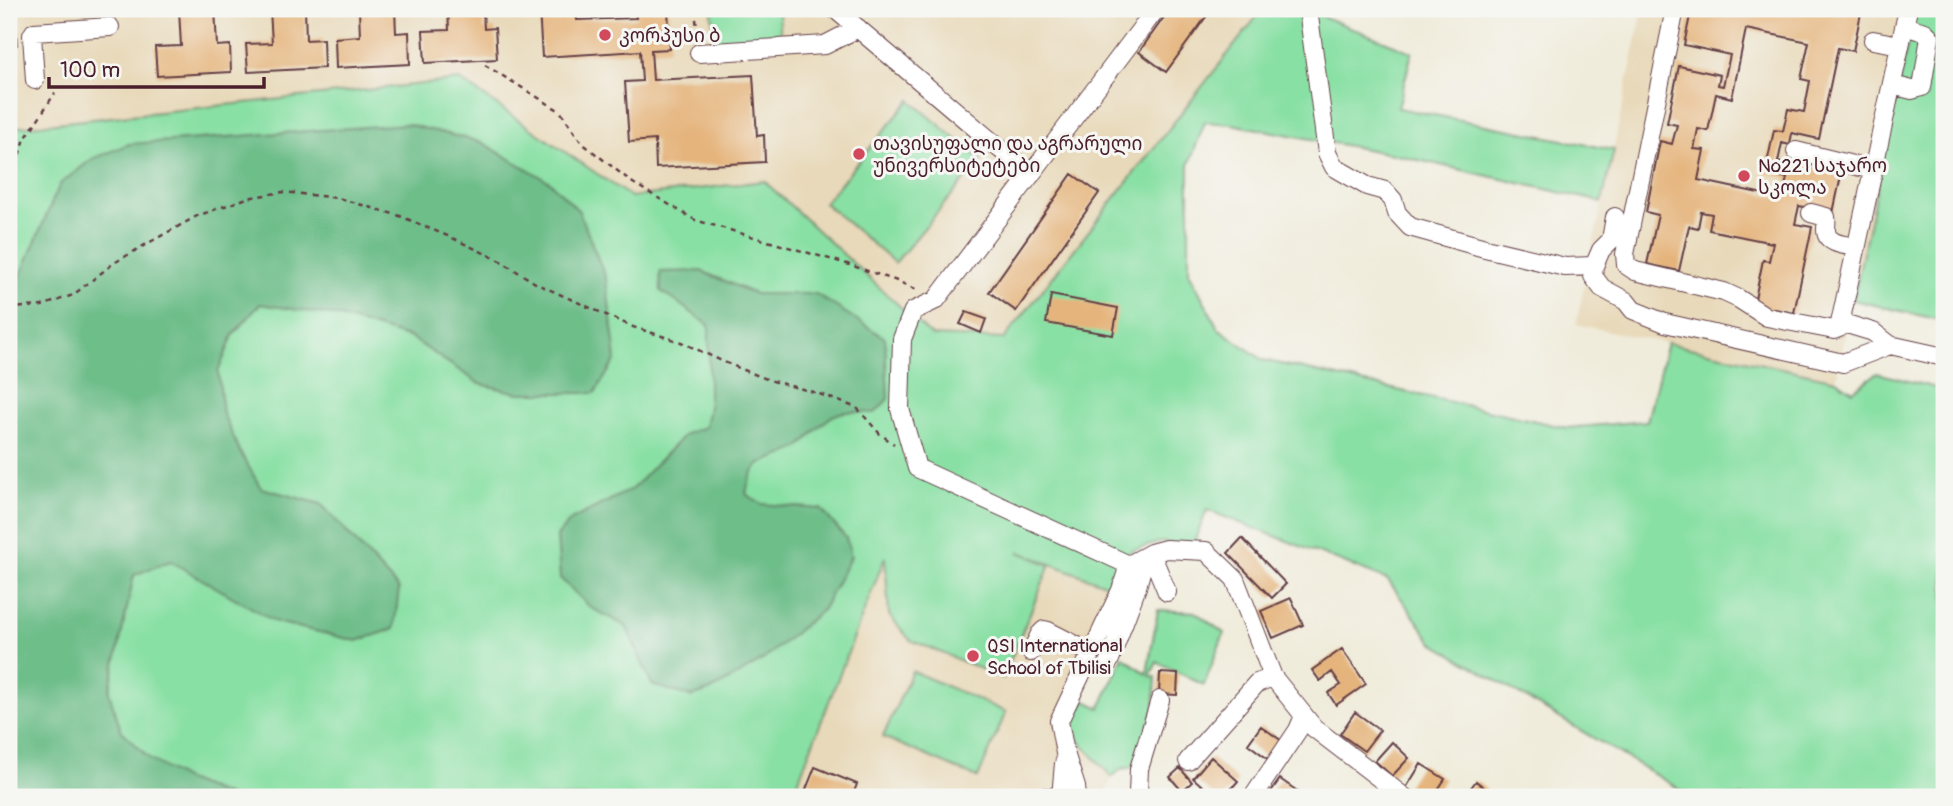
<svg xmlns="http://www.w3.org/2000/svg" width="1953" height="806" viewBox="0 0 1953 806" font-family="Pangolin,'Noto Sans Georgian',sans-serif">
<rect width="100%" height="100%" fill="#f6f6f2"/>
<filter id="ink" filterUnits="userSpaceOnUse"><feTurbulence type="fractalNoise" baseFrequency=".0143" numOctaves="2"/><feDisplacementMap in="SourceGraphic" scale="14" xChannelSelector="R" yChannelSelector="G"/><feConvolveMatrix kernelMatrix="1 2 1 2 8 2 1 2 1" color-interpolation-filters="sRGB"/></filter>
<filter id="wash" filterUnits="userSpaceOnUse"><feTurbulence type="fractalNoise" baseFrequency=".00686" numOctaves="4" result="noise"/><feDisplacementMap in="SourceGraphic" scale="28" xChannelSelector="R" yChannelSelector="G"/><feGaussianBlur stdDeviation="1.57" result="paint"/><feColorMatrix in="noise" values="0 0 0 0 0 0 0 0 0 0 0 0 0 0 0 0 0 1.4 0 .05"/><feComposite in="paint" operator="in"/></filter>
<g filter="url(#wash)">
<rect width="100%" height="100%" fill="#f0ecdb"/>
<!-- built -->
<path fill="#e8d9ba" d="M9,9H1263L1004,339L933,337L764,181L631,197L460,80L11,128L9,127Z
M1643,9H1915L1836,380L1576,324Z
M922,516L1050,565L1130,593L1069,719L1080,742L1112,777L1105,797H792L886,557Z"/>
<!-- green -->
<path fill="#89e0a4" stroke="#6a8068" stroke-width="2" d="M745,9H779L781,42L714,45L712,10Z
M1263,9H1304L1412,52L1398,108L1614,150L1602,202L1392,154L1231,124L1205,122L1189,164V272L1218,328L1263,360L1567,428L1647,421L1667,343L1836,380L1853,391L1877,373L1944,390V797H1693L1433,643L1388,580L1207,510L1192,547L1161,542L1130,551L1110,586L1019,552L1050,565L1003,678L910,640L889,615L885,557L792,797H9V128L460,80L631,197L764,181L932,336L1004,339Z
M1915,9H1944V321L1853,300Z
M910,100L981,160L895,263L824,203Z
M1158,610L1195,612L1224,633L1204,685L1157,662L1150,676L1156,677L1154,710L1133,767L1121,769L1112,777L1080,742L1071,724L1086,701L1100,708L1123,657L1147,674Z
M912,671L1006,712L978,778L883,737Z"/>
<!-- forest -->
<path fill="#6ebe8a" stroke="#5c6e5a" stroke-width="2" d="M406,124L481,142L550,182L579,211L606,279L616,359L595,393H518L480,384L411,338L337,316L260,304L233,335L218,372L223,414L240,452L261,488L321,504L399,589L394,629L357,641L276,622L170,561L134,575L109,693L121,730L150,759L186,780L231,797H9V285L20,277L60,184L92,159L129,144Z
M701,271L755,294H816L885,338L888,399L875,413C845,411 836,408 815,431C810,436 805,443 799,447C771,465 753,452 746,494L762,504L821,509L846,538L851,556L823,609L764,659L714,689L692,697L652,685L626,626L591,608L560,578L557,536L571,520L632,489L685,434L705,427L709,407V325L661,291L660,272Z"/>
<g id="blocks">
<!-- building -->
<path fill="#e5b47b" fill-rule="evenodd" d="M9,9H15L17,45H9Z
M179,9H215L217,46L230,45L231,72L157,76L155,47L181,46Z
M270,9H305L306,40L323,39L324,68L248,72L246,44L272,43Z
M359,9H395L396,33L409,32L410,64L336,68L335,38L360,36Z
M448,9H483L484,29L495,28L497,59L425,63L423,31L449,30Z
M539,9H576L577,20L636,18L635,9H668L670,49L651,50L653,80L753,75L757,136L764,135L765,162L656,168L655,140L629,142L625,82L642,81L640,51L542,57Z
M1170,9H1201L1208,14L1166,72L1139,52Z
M1712,9H1847V10L1861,13L1853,51L1838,48L1819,139L1792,133L1790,145L1782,143L1778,162L1789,165L1790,160L1842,171L1833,213L1799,206L1795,224L1812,227L1794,313L1775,309L1774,313L1754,304L1763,260L1769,261L1773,243L1709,230L1712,214L1701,212L1698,228L1689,226L1679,271L1647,264L1658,215L1646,212L1660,141L1672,144L1677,125L1667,123L1679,66L1720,75L1718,85L1723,86L1730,55L1684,45L1691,11L1710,15ZM1746,29L1809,42L1801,79L1810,81L1804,112L1788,109L1783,131L1774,130L1765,173L1787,178L1782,198L1698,180L1704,150L1694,149L1698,129L1708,131L1716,94L1732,98Z
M1072,174L1099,193L1016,311L989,292Z
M1051,295L1118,308L1113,335L1046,323Z
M966,312L986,319L981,333L960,324Z
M1242,538L1286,584L1272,598L1228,553Z
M1291,598L1303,625L1273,638L1261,611Z
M1342,649L1366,684L1336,705L1328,693L1341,685L1332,672L1320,681L1312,670Z
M1160,673L1178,674L1177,695L1159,694Z
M1355,712L1380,730L1364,751L1340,734Z
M1261,726L1286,744L1272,762L1248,744Z
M1392,742L1409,758L1392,776L1375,761Z
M1211,757L1238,781L1224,797H1215L1193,778Z
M1421,764L1445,779L1433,797H1422L1406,788Z
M815,767L857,784L852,797H803Z
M1180,768L1192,782L1182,791L1170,777Z
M1280,779L1303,795L1302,797H1267Z
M1476,781L1496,797H1464Z"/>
</g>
</g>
<g filter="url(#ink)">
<use href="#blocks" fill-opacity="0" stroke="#633e45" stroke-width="2"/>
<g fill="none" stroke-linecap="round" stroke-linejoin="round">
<!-- minor casing -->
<g stroke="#633e45" stroke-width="20">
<path id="minor" d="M835,9L1031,175
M1156,9L936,300L913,311L902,339L900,409L917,468L1129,565L1151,553L1166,549L1206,551L1235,579L1273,677L1314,728L1404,797
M1308,9L1327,153L1334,167L1367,186L1385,191L1393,200L1397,213L1410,227L1485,248L1565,267L1594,266
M1675,9L1625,254L1626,265L1635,271L1724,292L1739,299L1767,317L1834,330L1839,328L1908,9
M1873,40L1900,45
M699,53L825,45L858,28
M35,80L32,35L34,32L110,27
M1892,85L1912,90L1922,87L1930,37L1925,32L1904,26
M1796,151L1873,170
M1811,213L1826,217C1827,221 1826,225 1826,230C1826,244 1845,245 1856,247
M1615,217L1611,240L1601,250L1594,266L1593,276L1602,288L1626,301L1633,310L1665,323L1843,363L1890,345
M1840,322L1873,332L1890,345L1944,357
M1151,553L1167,592
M1031,652L1040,634L1044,630L1048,631L1091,653
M1109,662L1137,587L1145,557
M1188,761L1257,683L1273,677
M1138,794L1139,769L1160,700
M1041,797H1059
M1061,797L1064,763
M1077,797L1076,787L1065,753L1059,721L1121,590L1129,565
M1253,797L1298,730L1304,716"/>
</g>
<!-- path -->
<path stroke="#633e45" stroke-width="2.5" stroke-dasharray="5 5" stroke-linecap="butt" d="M695,9L698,39
M597,11L632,9
M485,65L560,111L582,143L633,183L695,220L847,264L897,281L917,290
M9,183L25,139L55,93
M9,196L16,240L9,259
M9,308L42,306L73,295L114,263L152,241L197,216L247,198L283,192L338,198L400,216L450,237L499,260L537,284L633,327L681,342L724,362L769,380L817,393L857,408L880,434L894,444"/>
<!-- minor -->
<use href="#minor" stroke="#fff" stroke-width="18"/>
</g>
</g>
<!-- markers -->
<g fill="#d1495b" stroke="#f6f6f2" stroke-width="2.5">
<circle cx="605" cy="35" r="7"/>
<circle cx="859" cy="154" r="7"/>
<circle cx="1744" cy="176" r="7"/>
<circle cx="973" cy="656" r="7"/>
</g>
<g text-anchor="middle" stroke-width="6" stroke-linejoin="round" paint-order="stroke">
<!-- poi labels -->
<g font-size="19" fill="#4a1f2b" stroke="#f6f6f2" text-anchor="start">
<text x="619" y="42">კორპუსი ბ</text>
<text x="873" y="150">თავისუფალი და აგრარული<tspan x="873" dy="22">უნივერსიტეტები</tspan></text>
<text x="1758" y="172">№221 საჯარო<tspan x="1758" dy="22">სკოლა</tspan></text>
<text x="987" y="652">QSI International<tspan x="987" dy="22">School of Tbilisi</tspan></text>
</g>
</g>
<!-- margin -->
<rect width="1953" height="806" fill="none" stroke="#f6f6f2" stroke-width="35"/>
<!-- scale -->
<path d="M49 77v10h215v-10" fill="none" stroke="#4a1f2b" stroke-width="3.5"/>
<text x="60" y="77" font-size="21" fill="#4a1f2b" stroke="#f6f6f2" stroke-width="5" paint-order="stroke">100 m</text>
</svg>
